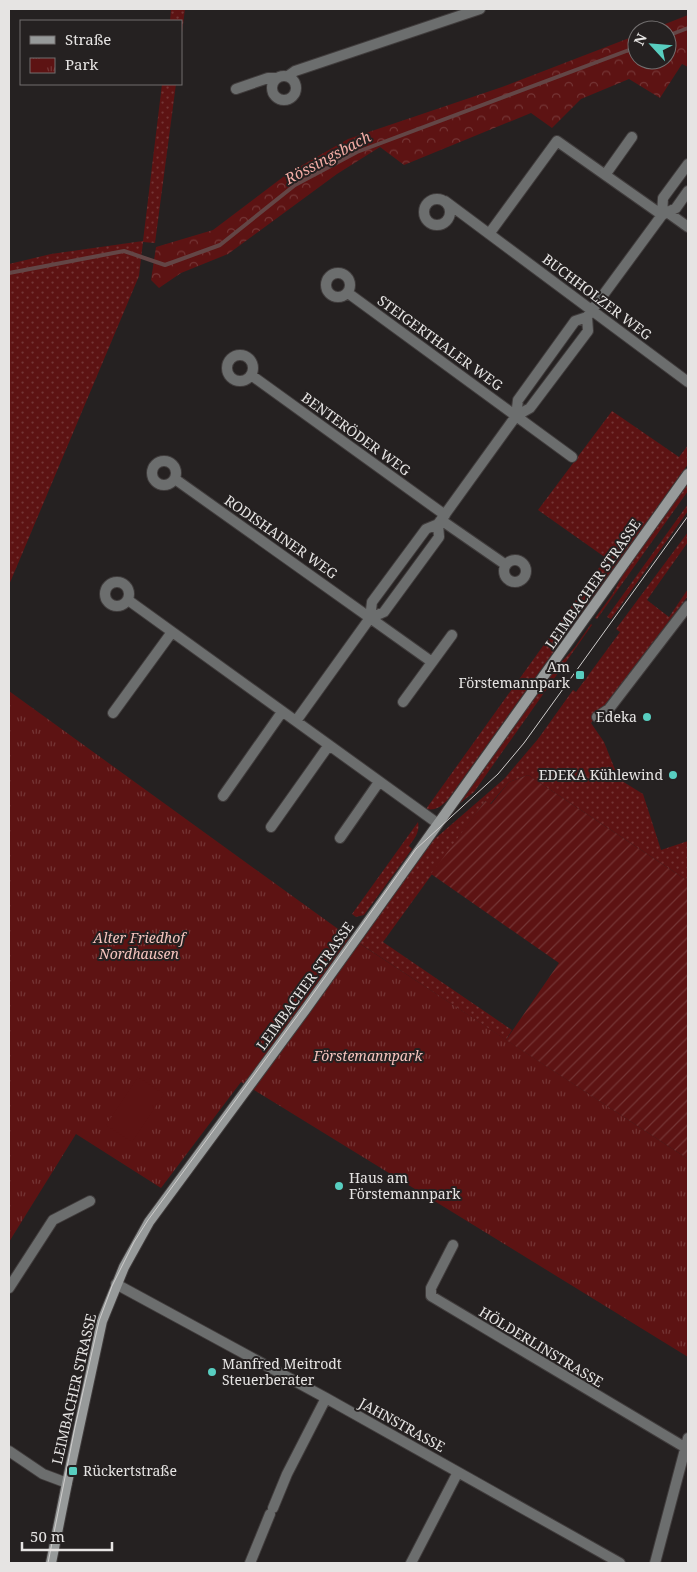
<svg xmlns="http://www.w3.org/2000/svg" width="697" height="1572" viewBox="0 0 697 1572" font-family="'Noto Serif',serif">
<defs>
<pattern id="grass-dots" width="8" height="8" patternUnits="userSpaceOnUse" patternTransform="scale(1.25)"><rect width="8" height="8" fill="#5d1313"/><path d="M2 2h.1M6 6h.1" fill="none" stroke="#743535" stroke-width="1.8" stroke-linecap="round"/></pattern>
<pattern id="forest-crowns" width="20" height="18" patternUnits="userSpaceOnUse" patternTransform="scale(1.25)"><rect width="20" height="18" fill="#5d1313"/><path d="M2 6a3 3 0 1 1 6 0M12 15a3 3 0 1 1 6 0" fill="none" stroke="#743535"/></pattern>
<pattern id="park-tufts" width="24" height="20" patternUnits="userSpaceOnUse" patternTransform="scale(1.25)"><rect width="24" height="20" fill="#5d1313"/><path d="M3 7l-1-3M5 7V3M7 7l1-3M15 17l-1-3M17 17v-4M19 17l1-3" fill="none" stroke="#743535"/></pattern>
<pattern id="garden-furrows" width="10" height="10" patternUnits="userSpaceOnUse" patternTransform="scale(1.25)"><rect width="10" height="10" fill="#5d1313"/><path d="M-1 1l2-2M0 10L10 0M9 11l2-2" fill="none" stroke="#743535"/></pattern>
</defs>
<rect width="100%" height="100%" fill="#252121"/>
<!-- grass -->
<path fill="url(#grass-dots)" d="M171,9H185L181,40V21H170Z
M162,84H176L155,243L143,242L139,276L9,585V264L51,254L143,241Z
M612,411L679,457L688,445V464L449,798C442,806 437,811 426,809L606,558L538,510Z
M688,483V491L597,619L595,618L612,595L626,569Z
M688,504V511L611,619L607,617Z
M688,532V542L647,600L669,617L688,589V596L591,723L604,742L616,772L622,781L643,794L661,850L688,841V881L528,775L509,782L490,804L485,801L383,942L512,1030L506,1040L359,943L430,843L504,779L538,739L573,690L576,692L620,632L616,629Z
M591,624L592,625L474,792L454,808L548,677L575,647Z
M418,822C420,832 415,838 409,846L412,849L364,915L356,917L352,914Z"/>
<!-- forest -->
<path fill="url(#forest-crowns)" d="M688,15V67L682,64L660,98L629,79L581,99L552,128L531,113L404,165L380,147L337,174L228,254L181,273L159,288L151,280L156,247L213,230L287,174L348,139L502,87L637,35V60H667V30H650Z"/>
<!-- park -->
<path fill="url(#park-tufts)" d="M9,691L345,934L688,1159V1357L241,1082L161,1188L76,1134L9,1242Z"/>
<!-- garden -->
<path fill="url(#garden-furrows)" d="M528,775L688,881V1159L506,1040L559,963L431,874L485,801L491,804L509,782Z"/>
<!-- pitch -->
<path fill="#5d1313" d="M138,1077L164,1094L132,1142L106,1125Z"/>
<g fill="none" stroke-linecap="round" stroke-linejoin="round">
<!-- stream -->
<path stroke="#634646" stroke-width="4" d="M667,36L688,28
M9,273L124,251L165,265L220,245L295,185L357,152L637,47"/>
<!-- street casing -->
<g stroke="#403c3c" stroke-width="12">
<path id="street" d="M288,76L295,71L480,9
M272 88a12 12 0 1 1 24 0a12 12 0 1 1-24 0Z
M236,89L268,78H277
M605,175L632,137
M424 212a13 13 0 1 1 26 0a13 13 0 1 1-26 0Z
M445,201L688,382
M667,212L688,227
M662,215L663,198L688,164
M489,234L557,141L662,215
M326 285a12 12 0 1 1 24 0a12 12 0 1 1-24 0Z
M348,293L572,457
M227 368a13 13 0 1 1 26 0a13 13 0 1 1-26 0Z
M251,375L445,515
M516,416L518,400L575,321L587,317L662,215L676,208L688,191
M152 473a12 12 0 1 1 24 0a12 12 0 1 1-24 0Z
M175,479L432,662
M441,520L506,565
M504 571a11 11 0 1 1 22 0a11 11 0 1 1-22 0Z
M105 594a12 12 0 1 1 24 0a12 12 0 1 1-24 0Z
M128,600L437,823
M370,618L384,612L439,537L438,524
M403,702L452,635
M113,713L172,632
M597,717L609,709L688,606
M296,721L370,618L372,602L426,529L438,524L516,416L530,408L588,331L587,317
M223,796L282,712
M271,827L329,745
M340,838L379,782
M453,1245L431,1288V1296L686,1448
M116,1284L326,1398L620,1563
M9,1288L53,1220L90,1201
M9,1451L43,1474L67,1483
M273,1508L287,1474L326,1398
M250,1563L270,1514
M411,1563L458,1472
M655,1563L688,1438"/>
</g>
<!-- secondary casing -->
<g stroke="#403c3c" stroke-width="12">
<path id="secondary" d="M51,1563L67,1483L102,1321L124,1267L149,1222L305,1010L688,474"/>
</g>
<!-- street -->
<use href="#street" stroke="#6c6e6e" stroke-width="10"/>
<!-- secondary -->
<use href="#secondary" stroke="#979a9a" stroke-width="10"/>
<!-- tram -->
<path stroke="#d0cecd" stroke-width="1" d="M48,1563L75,1427L99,1321L112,1286L134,1242L148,1220L303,1008L416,849L498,774L524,743L688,516"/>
</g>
<!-- markers -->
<g fill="#58cec0" stroke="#252121" stroke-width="2">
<rect x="575" y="670" width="10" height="10" rx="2.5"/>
<circle cx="647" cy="717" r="5"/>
<circle cx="673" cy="775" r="5"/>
<circle cx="339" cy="1186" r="5"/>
<circle cx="212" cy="1372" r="5"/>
<rect x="68" y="1466" width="10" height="10" rx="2.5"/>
</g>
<g text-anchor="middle" stroke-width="4" stroke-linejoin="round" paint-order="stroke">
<!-- street labels -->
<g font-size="14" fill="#e6e4e3" stroke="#252121">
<text transform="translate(597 297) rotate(37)" y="5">BUCHHOLZER WEG</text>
<text transform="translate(440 343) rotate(36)" y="5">STEIGERTHALER WEG</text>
<text transform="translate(356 434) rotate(36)" y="5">BENTERÖDER WEG</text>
<text transform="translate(281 537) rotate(35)" y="5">RODISHAINER WEG</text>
<text transform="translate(593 584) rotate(-55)" y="5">LEIMBACHER STRASSE</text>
<text transform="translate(305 986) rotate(-54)" y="5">LEIMBACHER STRASSE</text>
<text transform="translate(541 1347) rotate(31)" y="5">HÖLDERLINSTRASSE</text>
<text transform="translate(74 1389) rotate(-77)" y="5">LEIMBACHER STRASSE</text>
<text transform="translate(402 1425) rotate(29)" y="5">JAHNSTRASSE</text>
</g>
<!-- poi labels -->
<g font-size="14" fill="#e6e4e3" stroke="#252121" text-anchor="end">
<text x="570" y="672">Am<tspan x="570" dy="16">Förstemannpark</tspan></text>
<text x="637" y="722">Edeka</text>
<text x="663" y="780">EDEKA Kühlewind</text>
<text x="349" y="1183" text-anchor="start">Haus am<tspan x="349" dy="16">Förstemannpark</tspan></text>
<text x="222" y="1369" text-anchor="start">Manfred Meitrodt<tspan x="222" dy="16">Steuerberater</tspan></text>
<text x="83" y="1476" text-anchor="start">Rückertstraße</text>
</g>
<!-- park labels -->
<g font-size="14" font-style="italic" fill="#f6c5bf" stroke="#252121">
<text x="139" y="943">Alter Friedhof<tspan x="139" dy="16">Nordhausen</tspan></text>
<text x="368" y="1061">Förstemannpark</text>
</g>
<!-- water labels -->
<g font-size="15" font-style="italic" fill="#f3aca5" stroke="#252121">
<text transform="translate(328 158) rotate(-28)" y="5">Rössingsbach</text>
</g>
</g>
<!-- border -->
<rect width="697" height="1572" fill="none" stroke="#e6e4e3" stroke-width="20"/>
<!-- legend -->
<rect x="20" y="20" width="162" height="65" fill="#252121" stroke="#726f6f"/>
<rect x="30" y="36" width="25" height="8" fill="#979a9a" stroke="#726f6f"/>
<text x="65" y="45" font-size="15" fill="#e6e4e3">Straße</text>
<rect x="30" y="58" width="25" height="15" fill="url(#park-tufts)" stroke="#726f6f"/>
<text x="65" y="70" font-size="15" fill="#e6e4e3">Park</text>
<!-- north arrow -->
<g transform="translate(652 45) rotate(296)"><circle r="24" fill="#252121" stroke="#726f6f"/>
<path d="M0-4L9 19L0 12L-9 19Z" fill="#58cec0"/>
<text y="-8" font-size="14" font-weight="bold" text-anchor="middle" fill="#e6e4e3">N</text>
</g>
<!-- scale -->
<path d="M22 1542v8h90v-8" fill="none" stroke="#e6e4e3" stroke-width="2.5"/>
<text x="30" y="1542" font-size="15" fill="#e6e4e3" stroke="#252121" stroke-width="4" paint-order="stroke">50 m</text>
</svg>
